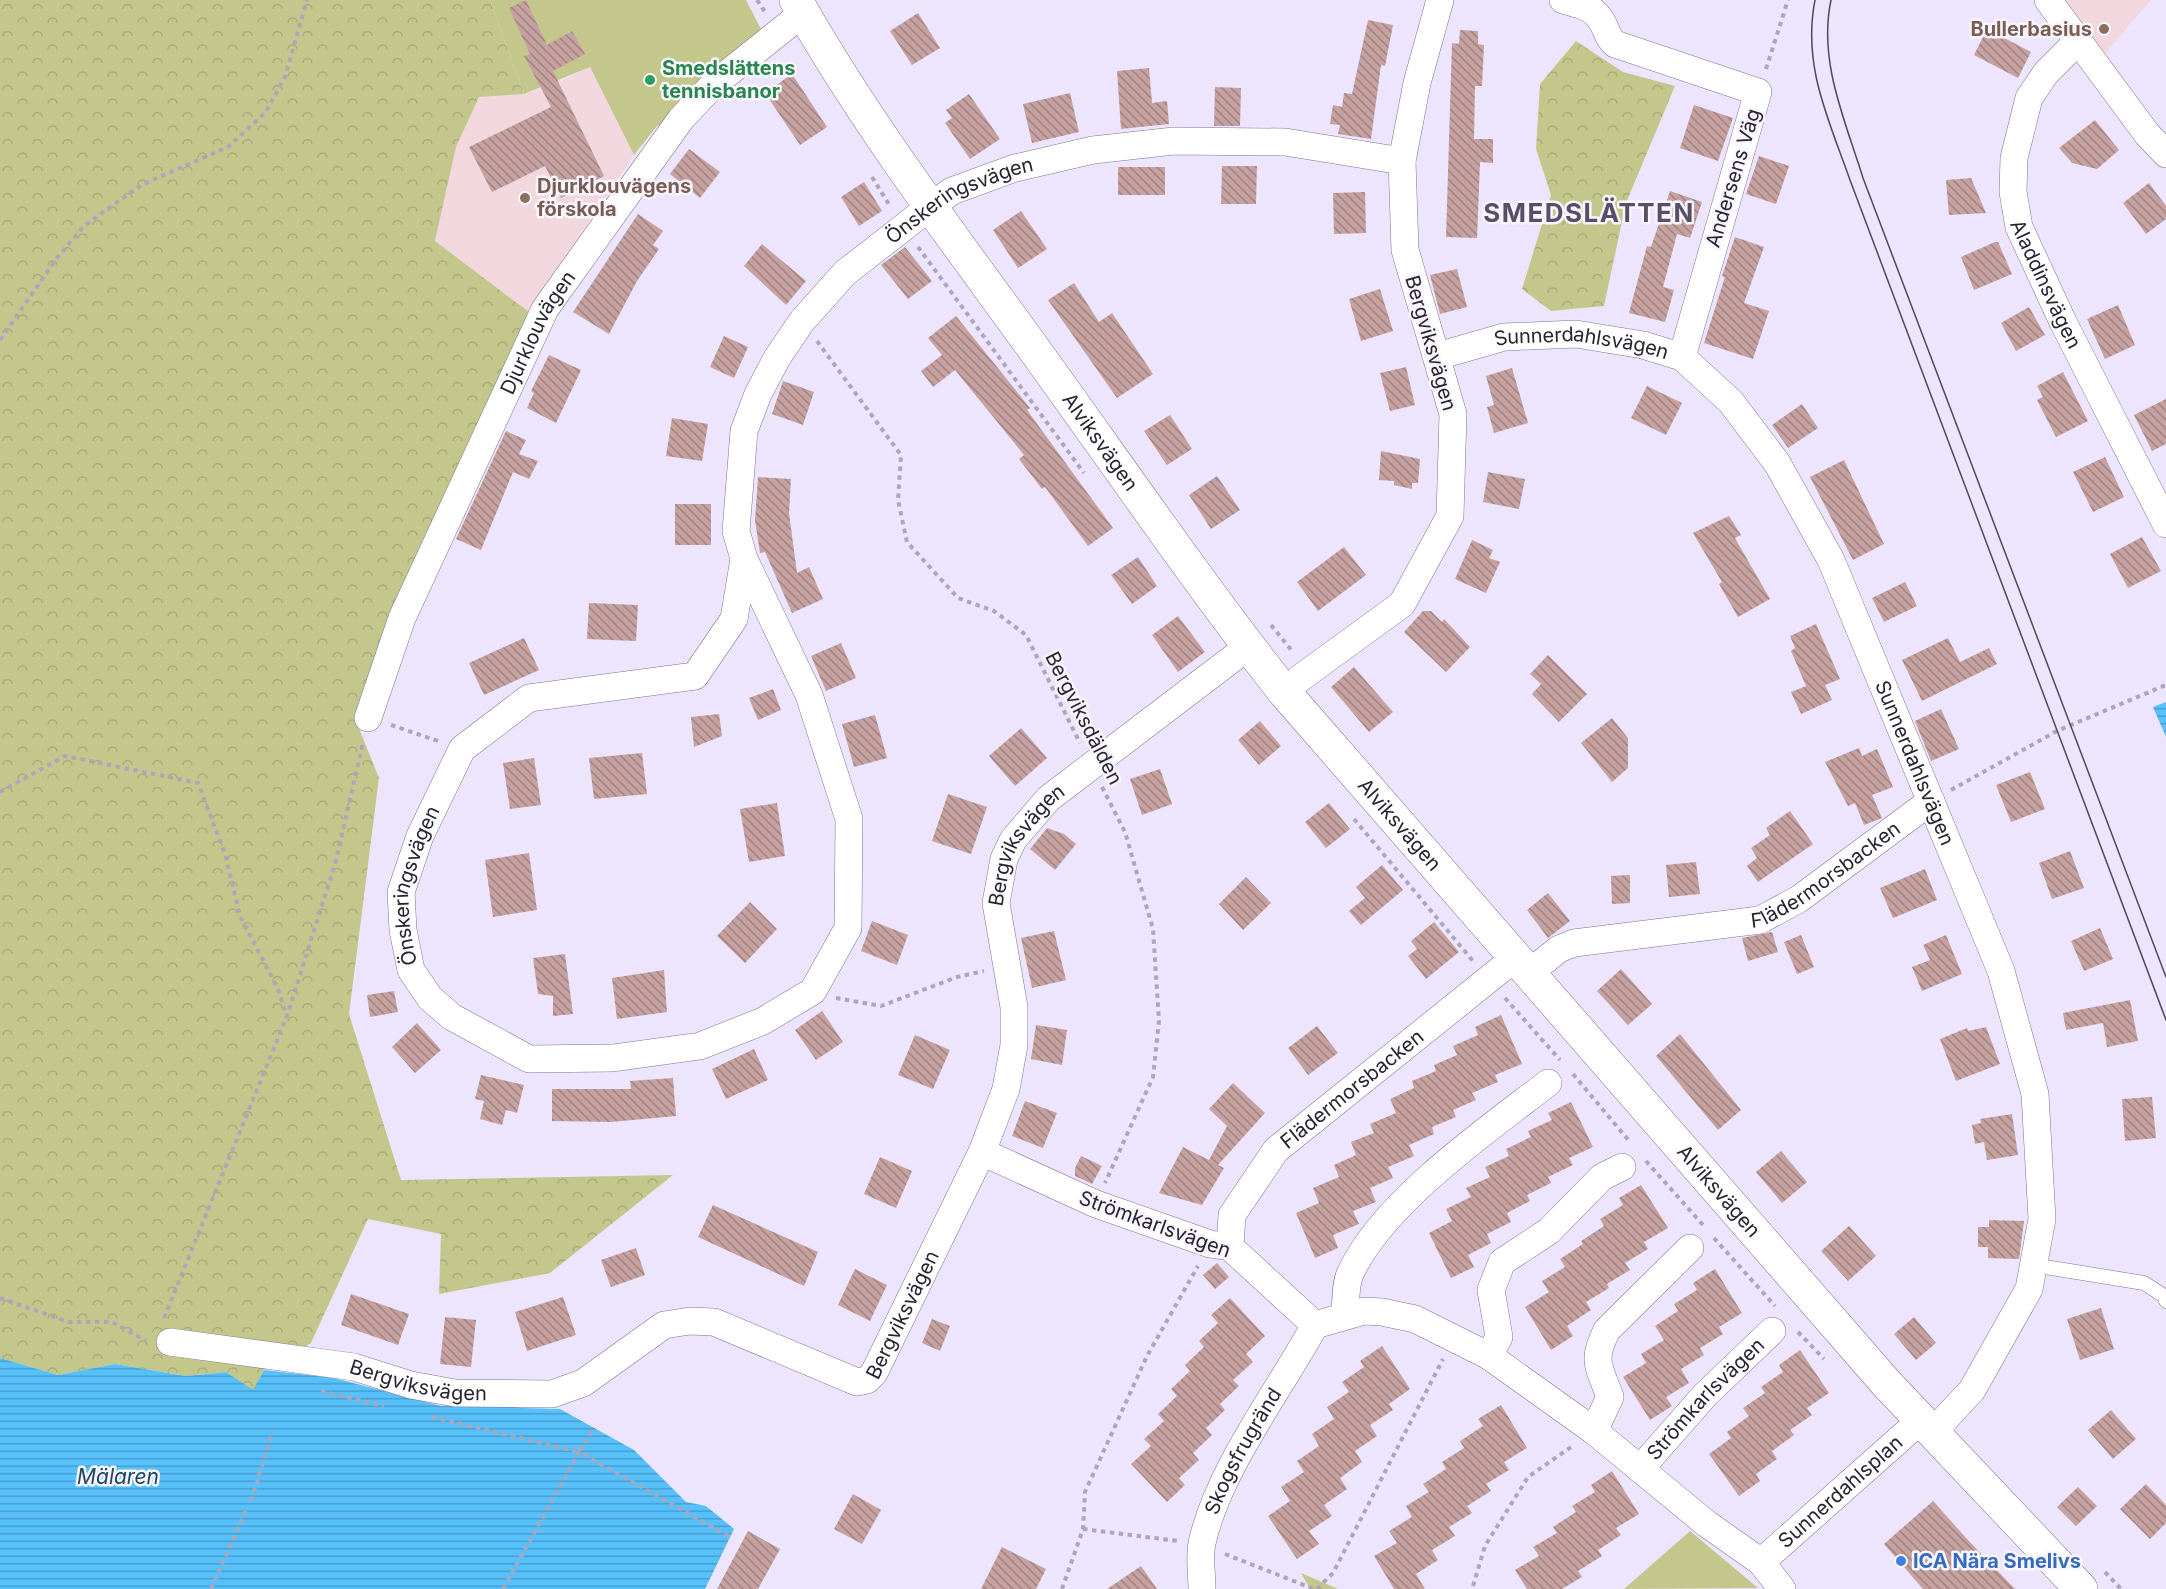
<svg xmlns="http://www.w3.org/2000/svg" width="2166" height="1589" viewBox="0 0 2166 1589" font-family="Inter,sans-serif">
<defs>
<pattern id="forest-crowns" width="20" height="18" patternUnits="userSpaceOnUse" patternTransform="scale(1.5)"><rect width="20" height="18" fill="#c3c78c"/><path d="M2 6a3 3 0 1 1 6 0M12 15a3 3 0 1 1 6 0" fill="none" stroke="#a8ab79"/></pattern>
<pattern id="water-rules" width="6" height="5" patternUnits="userSpaceOnUse" patternTransform="scale(1.5)"><rect width="6" height="5" fill="#57c1fb"/><path d="M0 2.5h6" fill="none" stroke="#489dcc"/></pattern>
<pattern id="building-back-hatch" width="6" height="6" patternUnits="userSpaceOnUse" patternTransform="scale(1.5)"><rect width="6" height="6" fill="#c5a19f"/><path d="M-1 5l2 2M0 0l6 6M5-1l2 2" fill="none" stroke="#a08382"/></pattern>
</defs>
<rect width="100%" height="100%" fill="#ede5fe"/>
<!-- education -->
<path fill="#f2d8de" d="M2063,0H2151L2101,58Z
M590,67L634,155L529,312L435,241L456,147L479,97L524,94L555,84Z"/>
<!-- grass -->
<path fill="#c3c78c" d="M490,0H746L762,31L663,124L657,126L634,155L590,67L524,94Z
M1690,1531L1758,1588L1624,1589Z
M1301,1573L1338,1589H1310Z"/>
<!-- forest -->
<path fill="url(#forest-crowns)" d="M0,0H490L524,94L479,97L456,147L435,241L529,312L354,716L379,778L349,1014L401,1180L673,1175L550,1273L439,1294L441,1234L368,1219L311,1343L264,1370L253,1391L226,1372L186,1376L115,1364L58,1375L0,1358Z
M1576,41L1623,72L1675,86L1626,203L1604,306L1551,311L1522,289L1551,195L1536,149L1540,84Z"/>
<!-- water -->
<path fill="url(#water-rules)" d="M2166,702V737L2153,707Z
M0,1358L58,1375L115,1364L186,1376L226,1372L253,1390L264,1370L334,1378L441,1406L491,1403L523,1408L560,1409L634,1450L686,1502L706,1506L734,1529L705,1589H0Z"/>
<!-- building -->
<path fill="url(#building-back-hatch)" d="M526,0L547,45L572,31L585,54L553,71L604,176L561,198L545,166L492,192L469,147L551,107L524,56L530,54L509,8Z
M918,13L940,48L912,65L890,31Z
M1368,20L1393,25L1385,66L1381,65L1371,139L1338,134L1340,125L1330,124L1333,105L1342,107L1344,93L1352,94Z
M1987,29L2031,52L2018,78L1974,55Z
M1460,30L1478,31V44L1484,45L1482,86H1475L1474,139H1493V163L1480,162L1477,238L1446,237L1452,43L1459,44Z
M1149,68L1152,103L1167,101L1169,124L1121,129L1117,71Z
M792,74L827,127L800,145L765,93Z
M1215,87L1241,88L1240,126H1214Z
M1070,93L1079,132L1032,143L1023,104Z
M969,94L1000,139L970,159L945,123L952,118L946,110Z
M1694,105L1733,118L1718,161L1680,148Z
M2095,120L2119,150L2097,169L2072,163L2059,148Z
M689,149L720,172L700,198L670,174Z
M1759,156L1789,166L1776,204L1746,194Z
M1222,166H1257L1256,204H1221Z
M1118,167H1165V195H1118Z
M1971,178L1986,213L1949,215L1946,180Z
M864,182L882,211L859,226L841,197Z
M2149,183L2166,206V219L2146,234L2123,203Z
M1670,191L1702,202L1690,238L1677,234L1663,287L1674,290L1665,322L1629,313L1647,246L1651,247Z
M1365,192L1366,233L1334,234L1333,193Z
M1021,211L1047,249L1018,268L993,230Z
M638,214L663,231L653,245L659,249L637,281L609,334L573,312Z
M1735,237L1764,247L1744,303L1769,311L1753,359L1704,343L1725,277L1722,276Z
M1995,242H1998L2012,274L1974,290L1961,257Z
M762,244L806,281L786,305L744,266Z
M905,247L932,281L908,299L881,265Z
M1457,269L1467,307L1440,314L1430,275Z
M1074,283L1099,322L1112,313L1153,374L1117,398L1048,300Z
M1380,289L1393,331L1361,341L1349,299Z
M2118,305L2135,345L2105,359L2087,319Z
M2029,307L2045,335L2016,351L2001,323Z
M956,316L1030,408L1027,410L1113,528L1088,546L1045,487L1042,489L1019,459L1024,455L955,370L933,387L921,371L942,355L928,338Z
M724,336L748,347L734,378L710,367Z
M549,355L581,370L556,423L527,408L534,393L531,391Z
M1406,367L1415,405L1390,411L1380,373Z
M1512,368L1528,423L1494,433L1487,407L1494,405L1486,376Z
M2063,372L2088,421L2056,437L2037,400L2043,397L2037,386Z
M783,381L814,392L803,425L772,414Z
M1647,386L1682,403L1666,435L1631,418Z
M2166,399V444L2152,451L2134,415Z
M1802,404L1818,428L1788,448L1772,425Z
M1170,415L1192,449L1167,465L1144,431Z
M672,418L708,424L702,461L666,456Z
M506,431L526,440L519,454L538,461L529,479L513,472L481,550L456,539Z
M1381,451L1420,459L1418,483H1412V489L1394,485V481L1379,480Z
M2105,457L2124,497L2093,512L2073,472Z
M1844,460L1884,544L1853,560L1810,477Z
M1488,472L1525,479L1519,509L1483,502Z
M1217,476L1240,510L1211,529L1189,495Z
M758,477L791,479L789,513L797,573L809,567L823,599L792,613L765,552L760,553L755,520Z
M675,504H711V545H675Z
M1729,516L1741,535L1735,538L1770,599L1738,617L1719,584L1722,582L1693,533Z
M2142,537L2161,571L2128,588L2110,554Z
M1472,540L1493,550L1489,558L1500,562L1486,593L1455,579Z
M1344,547L1366,575L1318,611L1297,582Z
M1138,557L1157,586L1132,604L1111,575Z
M1905,582L1917,606L1884,622L1872,598Z
M589,603L638,605L636,641L587,639Z
M1423,611H1431L1442,622L1444,619L1470,647L1446,672L1404,632Z
M1178,616L1205,652L1178,672L1152,635Z
M1816,624L1840,679L1825,685L1832,700L1801,714L1791,692L1806,686L1791,651L1795,648L1790,636Z
M524,638L539,670L484,695L469,663Z
M1948,638L1960,662L1989,648L1997,664L1922,701L1902,660Z
M841,643L856,678L826,691L811,656Z
M1548,655L1587,694L1559,722L1532,694L1541,684L1530,674Z
M1354,667L1393,712L1369,732L1331,687Z
M773,689L781,710L758,720L749,698Z
M1941,709L1959,749L1931,761L1915,721Z
M719,714L722,736L694,747L691,717Z
M875,715L887,758L854,767L842,724Z
M1612,718L1628,738V768L1612,782L1581,743Z
M1260,721L1281,746L1259,765L1238,740Z
M1021,728L1047,758L1015,786L989,756Z
M1859,748L1862,756L1877,749L1893,787L1872,795L1882,818L1864,825L1855,803L1848,806L1825,762Z
M642,753L647,794L594,799L589,758Z
M534,758L541,805L510,809L503,763Z
M1160,769L1172,804L1142,815L1130,779Z
M2030,772L2045,809L2011,822L1996,785Z
M948,794L987,807L971,854L932,841Z
M777,803L785,856L749,862L740,809Z
M1329,803L1350,829L1326,848L1305,822Z
M1790,811L1813,844L1758,882L1747,866L1757,858L1751,848L1770,835L1766,828Z
M1047,828L1064,834L1076,844L1055,870L1030,849Z
M2070,851L2084,888L2052,899L2039,863Z
M529,853L537,910L493,917L485,860Z
M1696,862L1700,894L1669,897L1666,865Z
M1382,865L1403,890L1361,925L1349,911L1365,898L1356,887Z
M1925,869L1937,900L1893,918L1880,888Z
M1630,875V903L1612,904L1611,876Z
M1246,877L1271,903L1243,930L1219,904Z
M1548,893L1570,921L1548,938L1527,910Z
M750,902L777,929L745,963L717,936Z
M872,921L908,935L897,965L861,951Z
M1434,922L1459,952L1426,979L1408,956L1417,949L1411,941Z
M2100,928L2113,959L2084,971L2071,941Z
M1054,931L1066,980L1032,988L1021,938Z
M1772,932L1778,952L1748,961L1742,938Z
M1801,935L1814,967L1797,974L1784,942Z
M1946,935L1962,974L1922,991L1912,967L1930,960L1923,945Z
M565,954L573,1014L553,1016V996L538,994L533,958Z
M1621,969L1652,1004L1628,1025L1597,991Z
M664,970L667,1012L617,1019L612,978Z
M394,991L398,1012L370,1017L367,995Z
M2130,1000L2138,1041L2107,1047L2103,1023L2066,1030L2063,1013Z
M822,1011L843,1042L816,1060L795,1030Z
M1501,1015L1522,1064L1495,1075L1498,1082L1472,1093L1476,1100L1453,1110L1456,1117L1432,1127L1434,1134L1409,1145L1414,1156L1388,1167L1393,1178L1370,1188L1376,1202L1353,1211L1359,1224L1333,1235L1338,1248L1315,1258L1296,1213L1319,1203L1313,1188L1339,1177L1334,1165L1356,1155L1351,1142L1374,1133L1370,1124L1396,1113L1390,1099L1414,1088L1412,1081L1436,1071L1434,1065L1457,1055L1453,1046L1478,1035L1475,1027Z
M417,1023L441,1050L415,1073L392,1047Z
M1036,1025L1067,1030L1062,1065L1031,1059Z
M1317,1026L1338,1053L1308,1075L1288,1048Z
M1986,1027L2000,1064L1956,1081L1940,1039L1967,1028L1968,1031Z
M1680,1034L1741,1110L1718,1130L1656,1056Z
M915,1035L950,1050L933,1089L898,1075Z
M754,1049L768,1080L726,1099L712,1069Z
M481,1075L524,1085L517,1113L506,1110L502,1125L480,1119L484,1101L475,1099Z
M673,1078L676,1116L611,1122L552,1121V1089H631L630,1081Z
M1233,1083L1265,1113L1218,1165L1224,1168L1202,1205L1159,1193L1183,1147L1209,1160L1227,1126L1209,1109Z
M2152,1097L2156,1138L2125,1141L2122,1099Z
M1025,1101L1057,1113L1043,1148L1012,1136Z
M1571,1102L1593,1147L1569,1158L1573,1165L1548,1177L1551,1183L1527,1195L1530,1201L1507,1213L1511,1222L1487,1234L1491,1243L1468,1255L1474,1267L1451,1278L1429,1233L1452,1221L1446,1209L1471,1197L1466,1188L1490,1177L1485,1167L1509,1156L1506,1149L1531,1137L1528,1131L1552,1120L1548,1113Z
M2012,1114L2018,1155L1987,1160L1984,1142L1975,1144L1972,1125L1981,1123L1980,1119Z
M1781,1151L1807,1182L1782,1203L1756,1172Z
M1081,1156L1102,1166L1092,1184L1075,1176V1168Z
M880,1157L912,1171L896,1208L864,1194Z
M1641,1185L1668,1228L1644,1242L1648,1249L1625,1263L1630,1270L1607,1284L1609,1288L1586,1302L1591,1310L1567,1326L1573,1336L1551,1350L1525,1307L1549,1292L1542,1281L1565,1267L1560,1259L1583,1244L1581,1241L1604,1226L1600,1219L1623,1205L1619,1198Z
M713,1205L818,1252L804,1286L698,1237Z
M1989,1220L2024,1221L2019,1259L1988,1258V1247H1978V1227H1989Z
M1849,1226L1876,1256L1848,1281L1821,1251Z
M636,1248L645,1275L611,1287L601,1260Z
M1217,1263L1229,1277L1215,1289L1203,1275Z
M855,1269L887,1285L870,1321L838,1305Z
M1715,1269L1742,1313L1719,1327L1723,1334L1700,1348L1704,1355L1681,1369L1689,1383L1666,1397L1672,1406L1650,1420L1623,1377L1646,1363L1641,1354L1664,1340L1655,1326L1678,1311L1674,1304L1697,1290L1693,1283Z
M351,1294L409,1314L398,1345L341,1325Z
M563,1297L576,1335L527,1351L515,1312Z
M1230,1298L1265,1336L1246,1354L1253,1362L1233,1380L1239,1386L1220,1404L1225,1410L1206,1428L1212,1435L1193,1453L1199,1460L1179,1478L1185,1485L1167,1502L1131,1464L1151,1446L1144,1439L1164,1421L1158,1414L1177,1396L1171,1389L1190,1371L1185,1365L1204,1347L1199,1341L1218,1323L1211,1315Z
M2101,1308L2114,1349L2080,1360L2067,1319Z
M445,1317L476,1320L471,1367L440,1364Z
M1914,1317L1936,1343L1916,1360L1894,1334Z
M932,1319L950,1326L940,1351L922,1343Z
M1382,1346L1410,1389L1389,1404L1393,1410L1370,1425L1377,1436L1355,1451L1362,1462L1340,1478L1347,1489L1324,1505L1332,1516L1309,1531L1319,1544L1297,1559L1268,1516L1290,1501L1281,1487L1304,1472L1297,1461L1319,1446L1312,1434L1334,1419L1327,1407L1349,1392L1342,1382L1364,1367L1360,1361Z
M1800,1350L1829,1393L1807,1408L1812,1415L1790,1430L1794,1435L1772,1451L1777,1459L1756,1474L1760,1481L1739,1496L1709,1454L1731,1438L1727,1432L1749,1416L1743,1408L1765,1393L1761,1387L1783,1372L1779,1365Z
M1501,1405L1527,1448L1504,1462L1509,1470L1486,1484L1491,1491L1467,1506L1472,1513L1449,1527L1455,1536L1432,1550L1438,1560L1416,1574L1425,1589H1394L1374,1556L1397,1543L1389,1531L1412,1517L1406,1506L1429,1492L1423,1484L1446,1469L1442,1462L1464,1448L1460,1441L1483,1426L1478,1419Z
M2111,1410L2136,1439L2113,1459L2088,1430Z
M1612,1471L1639,1514L1616,1528L1621,1535L1598,1550L1602,1556L1578,1571L1582,1577L1562,1589H1527L1515,1570L1539,1556L1533,1547L1557,1533L1553,1527L1576,1512L1572,1506L1595,1492L1591,1485Z
M2146,1484L2166,1505V1523L2150,1539L2120,1509Z
M2078,1487L2097,1506L2076,1526L2057,1507Z
M853,1494L881,1510L862,1544L834,1529Z
M1933,1501L1967,1539L2015,1589H1923L1884,1544Z
M748,1531L780,1549L758,1589H717Z
M1002,1547L1046,1569L1036,1589H981Z
M1141,1566L1157,1589H1107Z"/>
<g fill="none" stroke-linecap="round" stroke-linejoin="round">
<!-- lane casing -->
<g stroke="#7e748f" stroke-width="15">
<path id="lane" d="M2033,1265L2144,1283L2164,1296L2166,1301"/>
</g>
<!-- street casing -->
<g stroke="#7e748f" stroke-width="28">
<g id="street">
<path d="M1563,0C1578,4 1592,6 1601,20C1607,29 1606,36 1615,44L1758,92L1682,357"/>
<path d="M2048,0L2147,134L2166,154"/>
<path id="s1" d="M2078,41L2046,73L2029,98L2014,158L2013,192L2019,227L2063,322L2166,524"/>
<path id="s2" d="M1438,356L1504,337L1576,334L1643,345L1682,357L1731,402L1777,463L1831,560L2001,971L2035,1094L2042,1219L2029,1289L1972,1390L1932,1433"/>
<path id="s3" d="M744,559L809,695L849,819L848,928L813,991L763,1021L700,1046L613,1058L529,1059L452,1017L430,998L411,970L403,930L401,892L420,836L462,749L529,698L695,676L734,619L744,559L736,531L744,431L758,394L777,358L802,321L845,273L931,206L952,191L1015,168L1093,150L1174,141L1285,142L1402,161"/>
<path d="M1285,693L1299,679L1402,604L1450,516L1453,414L1405,250L1402,161L1417,83L1440,0"/>
<path id="s4" d="M368,718L402,618L545,309L681,119L713,85L803,13"/>
<path id="s5" d="M1529,973L1559,949L1574,943L1760,920L1799,899L1931,801"/>
<path d="M982,1152L1096,1204L1210,1244L1230,1247L1315,1325L1364,1311L1382,1312L1415,1319L1489,1356L1594,1431L1707,1524L1761,1562L1782,1589"/>
<path id="s6" d="M1230,1247L1232,1215L1276,1150L1515,958"/>
<path d="M1345,1315C1346,1303 1345,1285 1350,1274C1382,1203 1487,1130 1548,1083"/>
<path id="s7" d="M170,1342L354,1367L411,1385L455,1393L552,1394L583,1383L664,1325L690,1321L714,1322L857,1382L867,1380L874,1373L982,1152L1006,1089L1014,1045V1007L996,903L1004,859L1013,840L1048,799L1249,646"/>
<path d="M1489,1356L1499,1337L1491,1290L1502,1262L1549,1231L1602,1177L1622,1167"/>
<path d="M1594,1431L1610,1397C1599,1366 1591,1361 1607,1330L1690,1248"/>
<path id="s8" d="M1640,1469L1705,1395L1772,1331"/>
<path id="s9" d="M1761,1562L1921,1420"/>
<path id="s10" d="M1202,1589C1202,1575 1199,1557 1202,1543C1218,1470 1279,1391 1315,1325"/>
</g>
</g>
<!-- secondary casing -->
<g stroke="#7e748f" stroke-width="34">
<g id="secondary">
<path id="s11" d="M796,0C864,121 950,233 1031,345C1115,461 1196,580 1285,693L1887,1384L2081,1589"/>
</g>
</g>
<!-- path -->
<path stroke="#ada6bb" stroke-width="4" stroke-dasharray="4.5 4.5" stroke-linecap="butt" d="M757,0L765,12
M1766,69L1788,0
M872,177L890,206
M918,247L1084,473
M0,340L57,258L84,226L141,185L228,147L266,112L285,77L307,0
M817,341L901,455L898,500L907,542L958,598L994,611L1026,635L1080,743
M1271,625L1293,652
M391,725L438,741
M1102,787L1125,832L1153,929L1159,1021L1153,1077L1105,1183
M1951,790L2057,731L2166,685
M0,792L65,756L198,783L225,854L240,916L278,989L286,1014
M1354,819L1473,961
M836,998L881,1006L957,977L984,971
M1505,998L1560,1060
M1573,1074L1630,1142
M1646,1161L1703,1225
M1714,1238L1775,1306
M0,1298L68,1322H112L146,1341
M164,1318L287,1016L335,864L363,743
M1798,1332L1824,1359
M321,1391L384,1406
M432,1417L579,1452L594,1428
M251,1501L273,1431
M1083,1529L1178,1541
M1225,1554L1314,1589
M2105,1572L2121,1589
M1473,1586L1485,1546L1528,1477L1574,1445
M211,1589L246,1510
M503,1589L579,1452L730,1537
M1062,1589L1083,1529L1085,1492L1147,1356L1198,1266
M1317,1589L1333,1573L1443,1359"/>
<!-- lane -->
<use href="#lane" stroke="#fff" stroke-width="14"/>
<!-- street -->
<use href="#street" stroke="#fff" stroke-width="27"/>
<!-- secondary -->
<use href="#secondary" stroke="#fff" stroke-width="33"/>
<!-- tram -->
<path stroke="#4e4a57" stroke-width="1.5" d="M1815,0C1802,66 1829,120 1850,180L2166,1020
M1831,0C1818,61 1845,120 1863,178L2166,977"/>
</g>
<!-- markers -->
<g fill="#8d6e63" stroke="#f8f6fc" stroke-width="2">
<circle cx="2104" cy="29" r="6"/>
<circle cx="525" cy="198" r="6"/>
</g>
<circle fill="#2e9e5b" stroke="#f8f6fc" stroke-width="2" cx="650" cy="80" r="6"/>
<circle fill="#3f7fe0" stroke="#f8f6fc" stroke-width="2" cx="1901" cy="1561" r="6"/>
<g text-anchor="middle" stroke-width="5" stroke-linejoin="round" paint-order="stroke">
<!-- education labels -->
<g font-size="20" font-weight="bold" fill="#785e54" stroke="#f8f6fc" text-anchor="end">
<text x="2092" y="36">Bullerbasius</text>
<text x="537" y="193" text-anchor="start">Djurklouvägens<tspan x="537" dy="23">förskola</tspan></text>
</g>
<!-- leisure labels -->
<g font-size="20" font-weight="bold" fill="#27864d" stroke="#f8f6fc" text-anchor="start">
<text x="662" y="75">Smedslättens<tspan x="662" dy="23">tennisbanor</tspan></text>
</g>
<!-- street labels -->
<g font-size="20" fill="#28242f" stroke="#f8f6fc">
<text transform="translate(1733 178) rotate(-73)" y="7">Andersens Väg</text>
<text dy="7" stroke="none"><textPath href="#s3" startOffset="1983">Önskeringsvägen</textPath></text>
<text dy="7" stroke="none"><textPath href="#s1" startOffset="270">Aladdinsvägen</textPath></text>
<text dy="7" stroke="none"><textPath href="#s4" startOffset="422">Djurklouvägen</textPath></text>
<text transform="translate(1431 343) rotate(74)" y="7">Bergviksvägen</text>
<text dy="7" stroke="none"><textPath href="#s2" startOffset="147">Sunnerdahlsvägen</textPath></text>
<text dy="7" stroke="none"><textPath href="#s11" startOffset="537">Alviksvägen</textPath></text>
<text transform="translate(1084 718) rotate(63)" y="7">Bergviksdälden</text>
<text dy="7" stroke="none"><textPath href="#s2" startOffset="723">Sunnerdahlsvägen</textPath></text>
<text dy="7" stroke="none"><textPath href="#s11" startOffset="1023">Alviksvägen</textPath></text>
<text dy="7" stroke="none"><textPath href="#s7" startOffset="1314">Bergviksvägen</textPath></text>
<text dy="7" stroke="none"><textPath href="#s5" startOffset="321">Flädermorsbacken</textPath></text>
<text dy="7" stroke="none"><textPath href="#s3" startOffset="998">Önskeringsvägen</textPath></text>
<text dy="7" stroke="none"><textPath href="#s6" startOffset="208">Flädermorsbacken</textPath></text>
<text dy="7" stroke="none"><textPath href="#s11" startOffset="1509">Alviksvägen</textPath></text>
<text transform="translate(1155 1224) rotate(20)" y="7">Strömkarlsvägen</text>
<text dy="7" stroke="none"><textPath href="#s7" startOffset="810">Bergviksvägen</textPath></text>
<text dy="7" stroke="none"><textPath href="#s7" startOffset="252">Bergviksvägen</textPath></text>
<text dy="7" stroke="none"><textPath href="#s8" startOffset="96">Strömkarlsvägen</textPath></text>
<text dy="7" stroke="none"><textPath href="#s10" startOffset="147">Skogsfrugränd</textPath></text>
<text dy="7" stroke="none"><textPath href="#s9" startOffset="106">Sunnerdahlsplan</textPath></text>
</g>
<!-- shop labels -->
<g font-size="20" font-weight="bold" fill="#366cbe" stroke="#f8f6fc" text-anchor="start">
<text x="1913" y="1568">ICA Nära Smelivs</text>
</g>
<!-- water labels -->
<g font-size="21" font-style="italic" fill="#1a465e" stroke="#f8f6fc">
<text x="118" y="1484">Mälaren</text>
</g>
<!-- district labels -->
<g font-size="26" font-weight="bold" letter-spacing="1.5" fill="#574e67" stroke="#f8f6fc">
<text x="1589" y="222">SMEDSLÄTTEN</text>
</g>
</g>
</svg>
